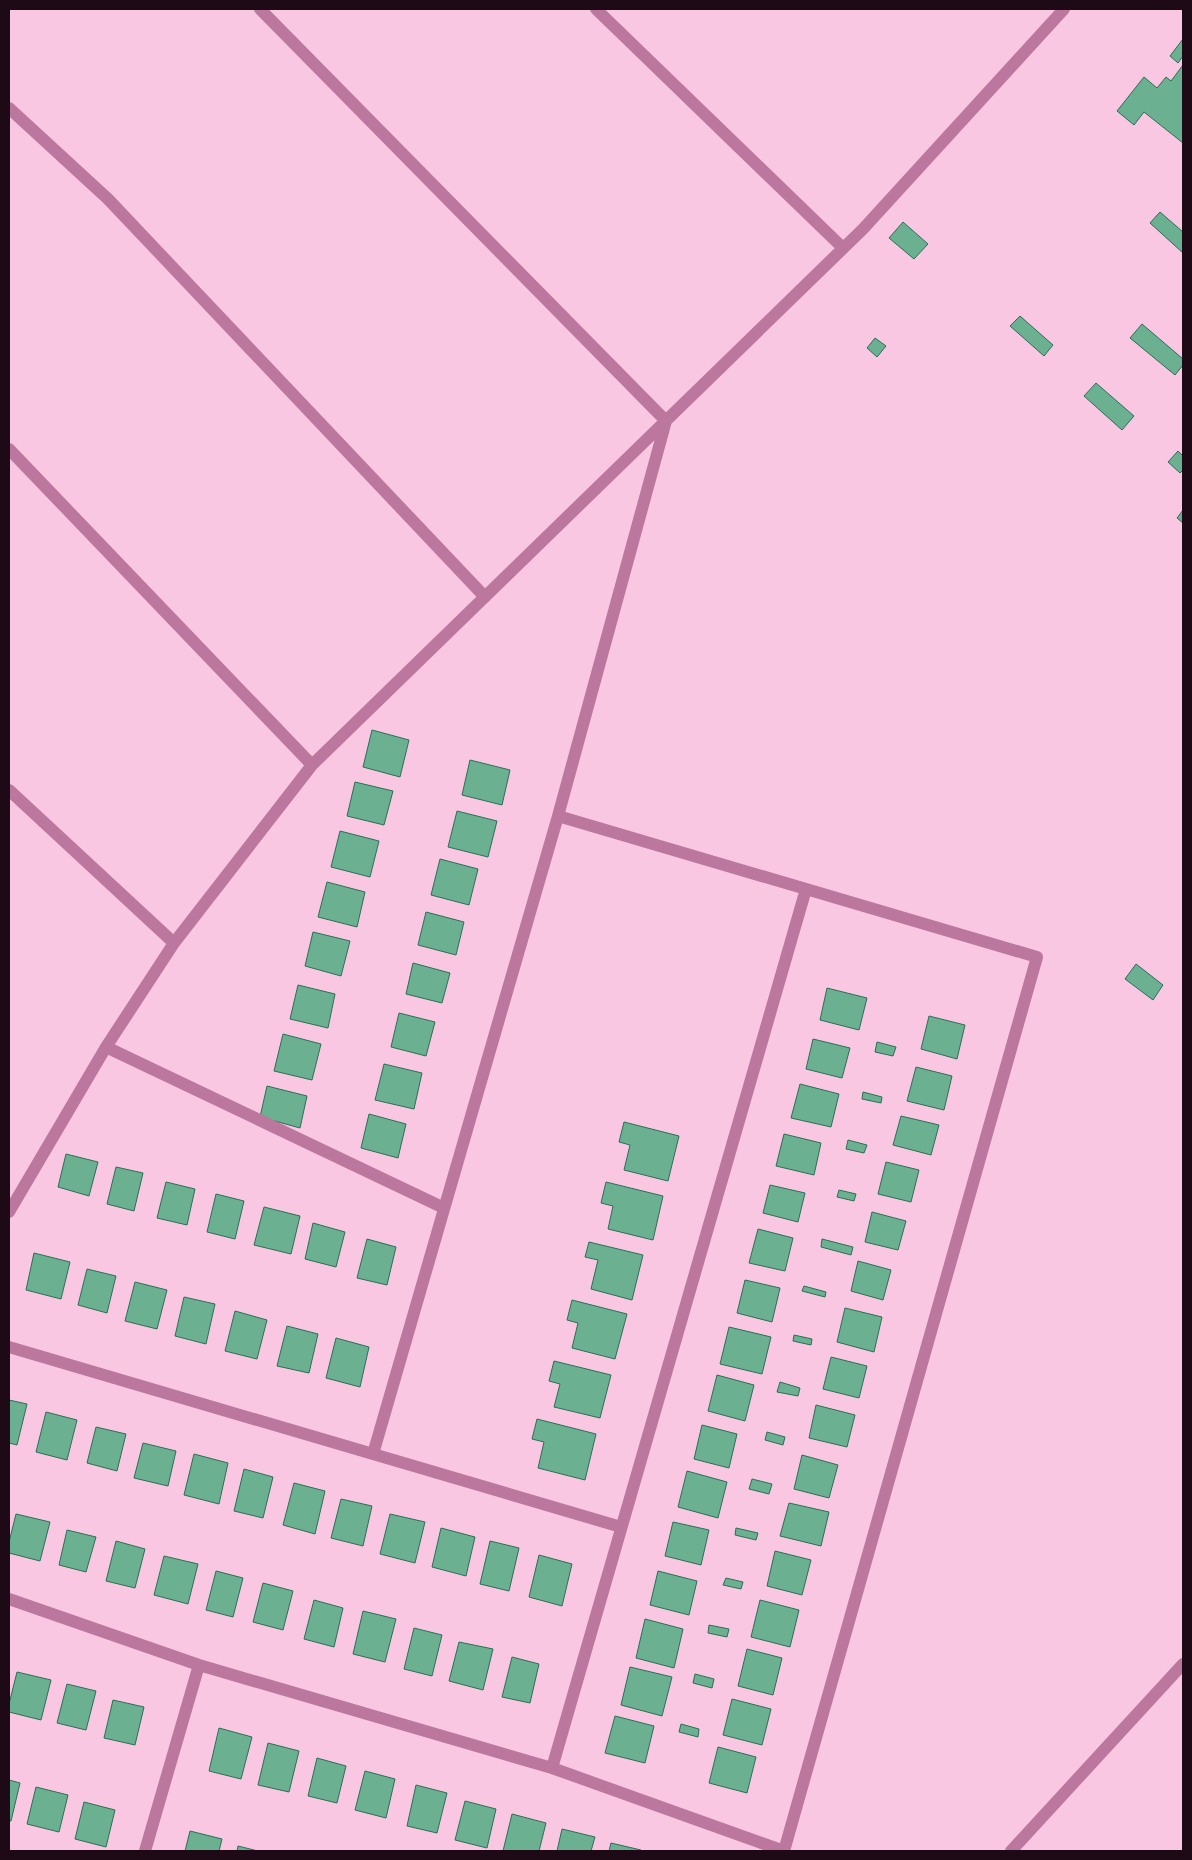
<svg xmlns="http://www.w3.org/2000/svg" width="1192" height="1860" viewBox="0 0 1192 1860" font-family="'Golos Text',sans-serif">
<rect width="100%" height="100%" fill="#f9c7e2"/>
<!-- building -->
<path fill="#6cb092" stroke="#2a6f55" d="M1183,39V56L1178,63L1170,56Z
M1183,65V143L1144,112L1134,125L1117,111L1144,77L1157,88L1166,77L1171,81Z
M1160,212L1183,232V253L1150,223Z
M903,222L928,244L914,259L889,238Z
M1020,316L1053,345L1044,356L1010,326Z
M1142,324L1183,359V365L1175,375L1130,338Z
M875,338L886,346L877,357L867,348Z
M1096,383L1134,416L1122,430L1084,396Z
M1178,451L1183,456V470L1180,473L1168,462Z
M1183,510V523L1177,518Z
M372,730L409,740L400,777L363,767Z
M470,760L510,770L502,805L462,795Z
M355,782L393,791L384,825L347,816Z
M457,811L497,821L488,857L448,847Z
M340,831L379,841L370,877L331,867Z
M440,859L478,869L469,905L431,895Z
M327,882L365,892L357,927L318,917Z
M426,912L464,922L456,955L418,945Z
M313,932L350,941L341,976L305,966Z
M413,963L450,973L442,1003L406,994Z
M1136,964L1163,985L1153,1000L1125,979Z
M298,985L335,994L328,1028L290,1019Z
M827,988L867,998L859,1030L820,1020Z
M399,1013L435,1022L426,1056L391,1047Z
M929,1016L965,1025L957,1059L921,1049Z
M283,1034L321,1044L312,1080L274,1071Z
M813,1039L850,1048L842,1078L806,1069Z
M877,1042L896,1047L893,1056L875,1052Z
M384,1064L422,1073L414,1109L375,1100Z
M916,1067L952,1076L944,1110L907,1101Z
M800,1084L839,1094L831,1127L791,1118Z
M267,1086L307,1096L300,1128L260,1117Z
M863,1092L882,1097L881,1103L862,1099Z
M369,1114L406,1124L398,1158L361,1148Z
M901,1116L939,1125L931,1155L893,1145Z
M624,1122L679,1136L668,1181L624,1170L630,1145L619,1142Z
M784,1134L821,1143L814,1175L776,1166Z
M848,1140L867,1145L864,1153L846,1149Z
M66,1154L98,1162L89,1196L58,1187Z
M886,1162L919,1170L911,1202L878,1194Z
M116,1167L143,1173L134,1211L107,1204Z
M166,1182L195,1189L187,1225L157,1218Z
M606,1182L663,1196L653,1240L608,1229L613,1206L601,1203Z
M770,1185L805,1193L798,1222L763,1213Z
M839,1190L856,1194L854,1201L837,1197Z
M216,1194L244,1201L235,1239L207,1232Z
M264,1207L300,1216L291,1254L254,1245Z
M872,1212L906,1221L898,1250L865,1242Z
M313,1223L345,1232L336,1267L305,1259Z
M758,1229L793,1238L785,1271L749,1263Z
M367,1239L396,1247L387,1285L357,1278Z
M822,1239L853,1247L851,1255L821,1247Z
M589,1242L643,1255L632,1300L591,1289L598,1260L585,1257Z
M34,1253L70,1262L61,1299L26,1290Z
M858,1261L891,1270L883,1300L851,1291Z
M87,1269L116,1276L107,1313L78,1305Z
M745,1280L780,1288L772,1322L737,1313Z
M135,1282L167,1290L157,1329L125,1321Z
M804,1286L826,1292L825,1297L802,1291Z
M184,1297L215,1304L206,1344L175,1336Z
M572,1300L627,1314L615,1359L572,1348L578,1323L567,1320Z
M845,1308L882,1317L874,1352L837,1342Z
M235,1311L267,1320L257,1359L225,1351Z
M287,1326L318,1334L309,1373L277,1366Z
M729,1327L771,1337L762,1374L720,1364Z
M794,1335L812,1339L811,1345L793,1341Z
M336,1338L369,1347L360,1387L326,1378Z
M831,1357L867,1366L859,1398L823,1389Z
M554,1361L611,1375L600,1418L554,1407L560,1384L549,1381Z
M717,1375L754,1385L745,1421L708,1411Z
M780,1382L800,1388L798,1396L777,1392Z
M9,1400L27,1404L17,1445L9,1443Z
M816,1405L855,1415L847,1447L809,1438Z
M46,1412L77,1420L67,1460L36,1452Z
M537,1419L596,1434L585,1480L538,1468L544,1442L532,1439Z
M702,1425L737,1434L729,1468L694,1459Z
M96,1427L126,1434L117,1471L87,1463Z
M767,1432L785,1437L783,1445L765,1440Z
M143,1443L176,1451L168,1486L134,1478Z
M194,1454L228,1463L219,1504L184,1495Z
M802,1455L838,1465L829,1498L794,1489Z
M244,1469L273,1477L263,1518L234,1511Z
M687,1471L727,1482L718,1518L678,1507Z
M752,1479L772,1484L769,1494L749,1489Z
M294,1483L325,1491L315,1534L283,1525Z
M341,1499L372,1506L363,1546L331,1538Z
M789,1503L829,1512L821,1546L780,1536Z
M16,1514L50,1522L40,1561L9,1553V1542Z
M390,1514L425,1522L415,1563L380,1554Z
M673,1522L709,1530L701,1565L665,1556Z
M441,1528L475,1537L466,1576L432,1567Z
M736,1528L758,1533L756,1540L735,1535Z
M67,1530L96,1537L86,1572L59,1565Z
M116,1541L145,1549L135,1588L106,1581Z
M490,1541L519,1548L509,1591L480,1584Z
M775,1551L811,1560L802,1595L767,1586Z
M539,1555L572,1564L562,1606L529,1597Z
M164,1556L198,1564L188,1604L154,1595Z
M216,1571L243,1578L233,1617L206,1610Z
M658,1571L697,1581L689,1615L650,1605Z
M726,1578L743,1582L741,1589L723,1585Z
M263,1583L293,1591L283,1630L253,1622Z
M314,1600L343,1608L334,1647L304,1639Z
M760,1600L799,1610L790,1647L751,1637Z
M363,1611L396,1619L385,1662L353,1654Z
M645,1619L683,1629L674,1668L636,1658Z
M709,1625L729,1629L727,1637L708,1633Z
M414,1628L442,1635L432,1676L404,1669Z
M459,1642L493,1649L483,1690L449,1681Z
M747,1649L782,1658L773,1695L738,1686Z
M512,1657L539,1664L530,1703L502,1697Z
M630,1667L672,1677L662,1716L621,1705Z
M17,1672L51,1680L41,1720L9,1712V1704Z
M695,1674L714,1679L712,1688L693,1683Z
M67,1684L96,1691L86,1730L57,1723Z
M732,1699L771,1709L762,1745L723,1735Z
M113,1700L144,1707L135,1745L104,1738Z
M615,1716L654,1726L645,1763L605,1753Z
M681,1724L699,1729L698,1737L679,1732Z
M219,1728L252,1737L241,1779L209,1771Z
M268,1743L299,1751L289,1792L258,1785Z
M718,1747L756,1757L747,1793L709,1783Z
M317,1758L346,1766L337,1803L308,1796Z
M365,1771L395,1779L386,1818L355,1810Z
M9,1780L20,1783L11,1821H9Z
M416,1785L447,1793L437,1833L407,1826Z
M36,1787L68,1795L59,1832L27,1824Z
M465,1801L496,1809L487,1848L455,1840Z
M84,1802L115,1810L106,1847L75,1839Z
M512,1814L546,1823L539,1851H503Z
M562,1829L595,1837L591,1851H557Z
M190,1831L222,1839L219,1851H185Z
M611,1843L641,1850V1851H609Z
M238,1846L258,1851H237Z"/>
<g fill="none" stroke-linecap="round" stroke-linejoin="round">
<!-- street -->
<path stroke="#bb779e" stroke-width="12" d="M260,9L666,421L558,816L373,1454
M596,9L843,248
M9,108L108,199L485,597
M9,449L312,765
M9,790L174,943
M558,816L1037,957L784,1851
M106,1047L444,1208
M9,1212L106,1047L174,943L312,765L863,229L1064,9
M9,1347L621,1527
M9,1599L199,1665L552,1768L784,1851
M552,1768L806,889
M145,1851L199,1665
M1011,1851L1183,1664"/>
</g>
<!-- border -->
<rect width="1192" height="1860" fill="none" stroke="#1e0916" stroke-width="20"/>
</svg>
